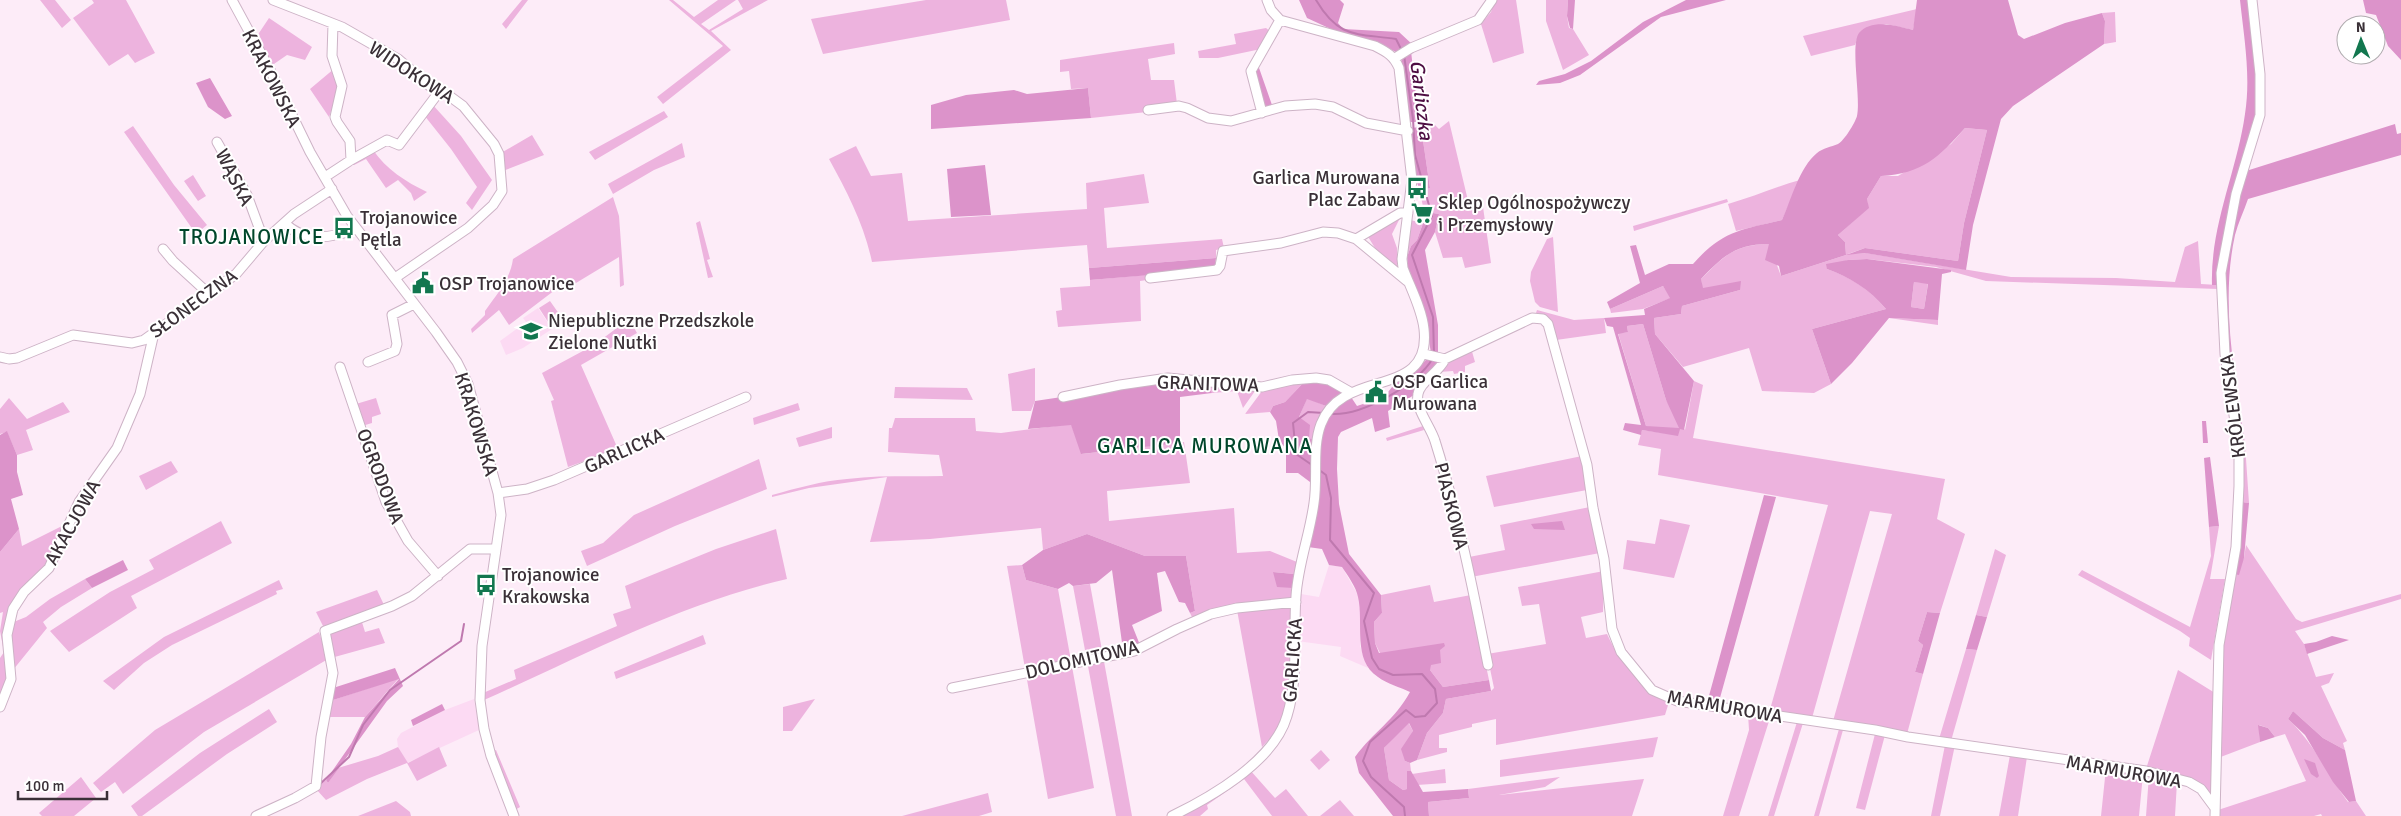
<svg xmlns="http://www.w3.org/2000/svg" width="2401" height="816" viewBox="0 0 2401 816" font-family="Signika,sans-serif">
<rect width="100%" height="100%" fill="#fdecf8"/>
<!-- built -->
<path fill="#fcdaf3" d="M538,308L552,329L523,348L506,355L500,341L526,322L523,318Z
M1329,565L1342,567L1358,595L1361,617L1360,646L1368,668L1340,656L1341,647L1297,641L1301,594L1319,597Z
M474,699L479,730L407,763L398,747L397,739L401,733L445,710Z"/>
<!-- green -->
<path fill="#edb3de" d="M40,0H55L71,20L62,28Z
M92,0H126L155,53L135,63L128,54L109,66L73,18L94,3Z
M522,0H528L506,29L502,24Z
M669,0H673L694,17L718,0H736L701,24L709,30L743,9L738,0H768L711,31L731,50L663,104L657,97L723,46Z
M926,0H1006L1010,20L823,54L811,19Z
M1495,0H1516L1524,53L1493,63L1481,24L1491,12Z
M1546,0H1568L1567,16L1569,28L1573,29L1589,55L1563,70L1546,21Z
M1917,9L1913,30L1886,24L1859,34L1855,45L1811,56L1803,36Z
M2115,12L2116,42L2104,44L2105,21L2102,13Z
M269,18L312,47L305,60L287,55L271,66L255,39Z
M1266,28L1272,33L1261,49L1218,58H1199L1198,51L1236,44L1234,34Z
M1174,43L1175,54L1148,59L1151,80H1174L1177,104L1147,112L1091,118L1088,88L1071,89L1069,71L1060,72V60Z
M335,68L338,91L329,117L310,89Z
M432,104L461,136L492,180L472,210L466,203L477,187L451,149L424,115Z
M664,111L668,117L595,160L589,152Z
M1449,121L1470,209L1483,207L1491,263L1465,268L1462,257L1443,258L1435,232L1439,214L1427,212L1426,207H1423L1420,191L1430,188L1421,127L1434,124L1439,129Z
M133,126L174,185L207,225L196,234L124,132Z
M1965,128L1987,130L1964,223L1958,261L1865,248L1848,254L1866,253L2011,277L2116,278L2175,282L2185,247L2198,241L2201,284L2218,285V289L1986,281L1936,267L1867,259L1848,260L1827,269C1851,277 1870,290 1886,309L1812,329L1831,384L1814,393L1762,391L1749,348L1683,367L1655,334L1654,318L1681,314L1682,306L1740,290L1702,288L1701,279C1725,255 1734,245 1769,244L1781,276L1846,255L1845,242L1838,235L1868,208L1867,199L1881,176H1898L1951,144Z
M532,135L544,155L503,171L501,153Z
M682,143L685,157L654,170L613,194L608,184Z
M856,146L871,176L902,173L908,221L1087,209L1086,183L1144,174L1149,203L1104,208L1107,248L1222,239L1224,248L1216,250V258L1089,268L1087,245L872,262C864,224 847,192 829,159Z
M373,150C386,169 406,182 427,192L414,201L411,193L398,180L386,188L366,159L354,165L351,162Z
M193,175L206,196L198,201L184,181Z
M1800,180L1782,220L1736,231L1728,204C1753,197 1775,187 1800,180Z
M613,197L619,216L624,285L620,287L619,257L566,289L564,286L555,290L509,325L499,310L472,333L471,329L485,315V311C497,294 510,280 513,259Z
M1727,199L1728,202L1634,231L1633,226Z
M1400,218L1392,234L1397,248V270L1378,253L1367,235Z
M1410,220L1423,223L1417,240L1411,246L1407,257Z
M700,221L710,259L707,260L713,277L708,278L696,223Z
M1553,237L1558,312L1540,307L1535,302L1530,281L1531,272L1547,239Z
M1147,275V280L1140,281L1141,321L1058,327L1056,311L1062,310L1060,288L1090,286V280Z
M1914,282L1928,283L1924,309L1911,307Z
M1663,286L1671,298L1643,309L1611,313L1610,309Z
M550,301L562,318L550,325L539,308Z
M1537,310L1574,320L1604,318L1606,333L1556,340L1552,326L1535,316Z
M1889,318L1938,320V325Z
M629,319L637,333L581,365L618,449L568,467L551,401L554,400L542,373L594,345Z
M1643,324L1666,400L1685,430L1694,381L1703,385L1693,438L1945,479L1937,519L1965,534L1940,613L1927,612L1918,641L1923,645L1915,672L1923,674L1907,734L1833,721L1892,514L1870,511L1812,718L1769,713L1828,505L1658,475L1661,449L1638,445L1642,430L1678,435L1646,426L1618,333L1628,332L1627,326Z
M1471,348L1475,362L1465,366V372L1454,374L1453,371L1439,372L1457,355Z
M1035,368V401L1031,411H1012L1008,374Z
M1306,380L1285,402L1273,406L1270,412L1245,414L1262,391Z
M1206,382L1246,387L1255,391L1243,408L1237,391L1212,393Z
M895,387L967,388L973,400L894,398Z
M9,398L27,419L63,402L70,412L26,430L33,450L17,455L7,432L0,434V409Z
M376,398L381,414L372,417V423L362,426L356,404Z
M1307,398L1326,406L1317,425L1314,440L1308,438L1299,417Z
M798,403L800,410L754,425L753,418Z
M895,418H975L976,431L1001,433L1071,424L1082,454L1184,442L1190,483L1107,491L1109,521L1234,508L1237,553L1270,551L1297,562L1294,574L1273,572L1293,588L1292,600L1193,619L1190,613L1195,611L1186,556H1145L1087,534L1043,550L1041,528L930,539L870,542L887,477L809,488L772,497V495C797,488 822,481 847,479C879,475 911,477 943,476L939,455L888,452L889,428H892Z
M1423,426L1424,430L1387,441L1386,438Z
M832,427V438L799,447L796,438Z
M2240,444H2245L2249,503L2242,502Z
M1582,456L1587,490L1494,507L1486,476Z
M759,459L767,489L675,526L587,566L581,551L603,543L634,515Z
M171,461L178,472L146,490L139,476Z
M1590,507L1600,553L1471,577L1469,557L1505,550L1500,525Z
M1660,519L1690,525L1674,578L1623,569L1627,540L1655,544Z
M221,521L232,543L131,596L137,608L69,652L50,631L110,592L154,569L149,560Z
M64,525L44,568L20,591L4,631L7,680L0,701V658L4,652L0,631L3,612L0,613V552L19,529L22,546Z
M2219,526L2210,579H2225L2211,660L2189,646L2190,638L2180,631L2078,575L2082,570L2190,627L2211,556L2209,527Z
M776,529L787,579C681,603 583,656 484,700L483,693L516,679L514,670L617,626L613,614L631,608L625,586L716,549Z
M2246,545L2296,619L2302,622L2401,594V599L2295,631L2304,644L2316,677L2334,673L2329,683L2321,686L2347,741L2343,743L2345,750L2323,738L2293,711L2288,719C2314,743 2327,774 2348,802L2356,801L2366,816H2322L2321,814L2314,816H2218V810L2306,781L2285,734L2275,737L2268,728L2259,725L2260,742L2218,758L2221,645L2234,574L2244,558Z
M1995,549L2006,555L1987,617L1976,615Z
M1022,565L1026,580L1058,589L1094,788L1048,799L1007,566Z
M1604,571L1603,612L1581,617L1586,638L1607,634C1624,671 1638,678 1669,702L1665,715L1496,745V719L1472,724V727L1439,735V748H1447V752L1417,760L1427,733L1443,713L1446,699L1491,691L1494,688L1487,654L1546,644L1539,604L1522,606L1518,587Z
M85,579L92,588L61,607L43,622L47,628L13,670L9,648L11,623L26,617L50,599Z
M279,580L283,589L276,591L277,594L172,645L144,663L114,690L103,681L164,637Z
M1090,584L1132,816H1116L1073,586Z
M1430,585L1434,602L1471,595L1489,680L1443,687L1430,670V665L1380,653L1375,643L1374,622L1382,613L1381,595Z
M377,590L385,607L324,628L316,612Z
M1292,604C1290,641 1295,693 1279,726C1275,734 1267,741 1262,747L1237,610Z
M361,619L365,632L379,628L385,643L331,658L329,631Z
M319,632L328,659L204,732L123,794L115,782L101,792L93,783L155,730Z
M703,635L706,644L616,679L614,672Z
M1966,649L1977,650L1951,741L1939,739Z
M2178,670L2215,693L2213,795L2208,796L2202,787L2146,769Z
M399,678L365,717H327L330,701Z
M815,699L792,731H783V707Z
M269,709L277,722L227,754L142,816H138L131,806L200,753Z
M1748,714L1770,718L1739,816H1723L1749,730Z
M1408,722L1413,731L1405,761L1410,763L1411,771L1407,772V789L1403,790L1389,780L1384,748Z
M1797,722L1803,723L1774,816H1768Z
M1839,729L1843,730L1819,816H1814Z
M1875,734L1885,735L1865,810L1856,808Z
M1658,737L1653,757L1500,777V760Z
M1945,745H1955L1940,816H1931Z
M398,747L408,763L439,747L447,766L417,781L407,763L367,779L326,800L316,789L317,785L326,780L328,783L338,768L378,756Z
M496,750L520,807L515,810L493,751Z
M1321,750L1330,760L1319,770L1310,760Z
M2010,755L2027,757L2018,816H1999Z
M2106,768L2143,774L2139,816H2101Z
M1445,769L1446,783L1417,785L1412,774Z
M1250,770L1275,798L1286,789L1308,816H1272L1244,779L1207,805L1208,809L1200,816H1177Z
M2149,775L2177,782L2175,816H2146Z
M81,777L96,798L74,816H42L39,813Z
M1560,777L1545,787L1499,795L1644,779L1632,816H1429L1428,802L1469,798L1468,789Z
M988,793L992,812L979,816H902Z
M1340,800L1354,816H1320Z
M396,801L410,812L411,816H358Z"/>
<!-- forest -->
<path fill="#dc93ca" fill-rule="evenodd" d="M1299,0H1340L1344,4L1338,23L1343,29L1399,32L1413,45L1398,53L1378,43L1333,30L1307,18Z
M1568,0H1575L1573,29L1570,28L1567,16Z
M1686,0H1726L1661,17L1580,75L1560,83L1536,85L1539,81L1565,74L1591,61L1643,22Z
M1917,0H2008L2018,35L2024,39L2065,23L2102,13L2105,21L2104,44L2013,106L2001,119L1973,225L1966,270L1865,253L1846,255L1781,276L1779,266L1765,260L1769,244C1736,244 1723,256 1701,279L1703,288L1741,281L1740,290L1682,306L1681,314L1654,318L1655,334L1694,381L1684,430L1680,429L1678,436L1642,430L1641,435L1623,430L1625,423L1641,425L1613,327L1607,326L1604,318L1645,315L1644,309L1670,298L1663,286L1610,309L1607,302L1640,283L1630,246L1636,245L1645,275L1669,264H1693C1723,230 1741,230 1782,220C1792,198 1799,168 1817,153C1823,148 1831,147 1838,144C1844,141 1855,123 1857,116C1861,98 1850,45 1859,33C1872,18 1897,26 1913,30ZM1965,128L1987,130L1964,223L1958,261L1865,248L1846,255L1845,242L1838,235L1869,208L1867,199L1881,176C1922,174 1939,157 1965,128ZM1643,324L1666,400L1679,428L1646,426L1618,334L1628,332L1627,326Z
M2240,0H2248C2251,32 2263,83 2256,114C2245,172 2219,225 2218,285H2212C2210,226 2237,171 2245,114C2251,76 2244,38 2240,0Z
M2363,0H2401V60L2388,46L2376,15L2366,13Z
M1411,51L1419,122H1410L1401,63L1402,58Z
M1258,65L1272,105L1264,109L1253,71Z
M210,78L232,116L225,119L208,107L196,83Z
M1088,88L1091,118L931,129V105L966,95L1014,90L1027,94Z
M2395,124L2397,134L2401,133V155L2248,199C2244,211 2238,223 2235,235C2220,303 2235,377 2245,444H2240L2227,355L2222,274L2246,171Z
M1421,127L1430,188L1420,191L1415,177L1410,128Z
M985,165L991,215L951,217L947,169Z
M1427,212L1439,214L1435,232L1425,250L1438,325V353H1431L1425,317L1408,269L1407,257L1411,246L1417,240Z
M1216,258L1215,267L1211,270L1090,280L1089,268Z
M1867,259L1951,270V272L1942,274L1938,320L1889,318L1852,363L1831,384L1812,329L1886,309C1870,290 1850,277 1827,269L1826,264L1848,260ZM1914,282L1928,284L1924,309L1911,307Z
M1428,358L1438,360L1437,366L1414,395L1388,411L1390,427L1375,432L1372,418L1341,432L1338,437L1337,469L1339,504L1349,554L1381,595L1382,613L1374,622L1375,643L1379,653L1444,643L1445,646L1440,650L1441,663L1431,665L1430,670L1443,687L1489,680L1491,691L1446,699L1443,713L1427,733L1417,760L1410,763L1405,761L1401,749L1413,731L1409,723L1384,748L1389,780L1403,790L1407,789V771H1411L1423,792L1468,789L1469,798L1428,802L1429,816H1393L1359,773L1355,757C1374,731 1394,721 1410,692C1400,687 1387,684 1378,677C1352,660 1364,623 1358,597C1356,587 1348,576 1342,567L1329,565L1322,549L1308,547L1314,485L1298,473H1286V449L1279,440L1276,421L1270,412L1273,406L1285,402L1306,380L1339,386L1343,402L1351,397L1357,406L1378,399L1388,392L1397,381L1407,378ZM1307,399L1326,406L1317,425L1314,440L1309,438L1310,425L1299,417Z
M1175,380L1206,382L1212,393L1180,397V443L1081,454L1071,425L1028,429L1035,401Z
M2202,421H2206L2208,443H2203Z
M7,431L17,455V472L23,495L11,499L19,529L0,552V435Z
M2210,457L2219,526L2209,527L2204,458Z
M1764,495L1776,497L1718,705L1707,703Z
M2242,502L2249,503L2244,558L2239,575L2234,574Z
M1562,521L1565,530L1534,529L1531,524Z
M1087,534L1145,556H1186L1195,611L1190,613L1185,603L1179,602L1165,571L1157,573L1162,611L1132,625L1140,645L1123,650L1112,570L1096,583L1073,586L1069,583L1058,589L1026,580L1022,565L1043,550Z
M123,560L128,570L92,588L85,579Z
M1273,572L1294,574L1293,588L1277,587Z
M1927,612L1940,613L1923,674L1915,672L1923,645L1918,641Z
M1976,615L1987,617L1977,650L1966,649Z
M2332,636L2349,640L2307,654L2304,644L2316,642Z
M395,668L403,686L387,701L328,783L326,780L351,744L365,717L399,679L330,701L333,688Z
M442,704L445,710L413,726L411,720Z
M2293,711L2323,738L2345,750L2356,801L2349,802L2333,782L2305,735L2288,719Z
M2258,725L2268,728L2275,737L2260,742Z
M2304,759L2315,763L2319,776L2317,778L2311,774Z"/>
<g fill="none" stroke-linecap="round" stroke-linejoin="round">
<!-- stream -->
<path stroke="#bf79af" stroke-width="2" d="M1316,0C1339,39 1356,33 1396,39L1402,51
M1404,55L1413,119L1415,155L1432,216L1412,255L1433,317L1434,354
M1331,414C1362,416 1417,385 1433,358
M1312,465L1296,454L1293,423L1308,412L1324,413
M1318,469L1326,475L1331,498L1330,540L1374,593L1364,621L1372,658L1379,669L1393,675L1422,674L1435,689L1437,703L1425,716L1415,717L1406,710L1370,742L1363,761L1371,777L1404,807L1405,816
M320,784L349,757L363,725L390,690L461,641L464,624"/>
<!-- minor casing -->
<g stroke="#cdb3c6" stroke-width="11">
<path id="minor" d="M232,0L270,70L310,152L347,216L436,332L457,362L468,384L498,493L501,515L482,646L480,700L484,729L491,756L514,816
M273,0L342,27L398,59L431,87L448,95L463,106L494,144L499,154L502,191L493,205L468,228L395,278
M333,24L332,56L342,86L335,117L337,122L350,141L351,160
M1395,58L1411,48L1478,20L1492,0
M1148,110L1179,106L1187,108L1208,118L1231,121L1285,106L1315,104L1333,107L1366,123L1408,131
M1262,113L1251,71L1280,20
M217,142L247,195L264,241
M325,177L351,160L387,140L399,145L439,92
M285,223C303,243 333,238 355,229
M1356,239L1400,213H1408
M163,249L173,261L209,294
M1150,278L1217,270L1220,266L1223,251L1281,243L1323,232L1338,233L1356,239L1407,281
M1424,354L1445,359L1532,318L1543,319L1548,324L1587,465L1593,508L1604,559L1612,629L1621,652L1652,690L1677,701L1875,730L1908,737L2146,771L2189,782L2201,789L2215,808
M0,357L9,359L17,358L73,335L132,343L144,340L236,274L264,241L294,214L332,189
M1445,359C1439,373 1420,381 1418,394C1415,409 1431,427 1435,441C1458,514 1473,589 1488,665
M368,362L395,351L397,344L392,315L414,304
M340,367L386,502L408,541L438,576
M1063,397L1120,385L1168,378L1262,387L1292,380L1316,378L1329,380L1350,392
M498,493L527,489L554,480L746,397
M952,688L1134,651L1177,629L1211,614L1237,608L1296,602
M0,707L11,679L7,635L13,609L24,592L49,568L79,502L117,448L140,394L154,333
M256,816L295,798L316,786L321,737L333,673L325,631L392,606L412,596L470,549H496
M1172,816C1211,797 1274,761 1287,716C1299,678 1293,635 1296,596C1298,564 1310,534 1314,503C1318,478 1312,447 1321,424C1343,366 1432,401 1424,329C1422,309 1410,287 1403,268L1402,259L1412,180L1399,68C1394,56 1387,52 1375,46L1280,20L1271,10L1267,0
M2215,816L2219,645L2236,547L2239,486V449L2225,354L2221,273L2236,194L2260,115V74L2252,0"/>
</g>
<!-- minor -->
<use href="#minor" stroke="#fff" stroke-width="9"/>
</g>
<!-- icons -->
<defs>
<g id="bus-bare" transform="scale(1.725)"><path d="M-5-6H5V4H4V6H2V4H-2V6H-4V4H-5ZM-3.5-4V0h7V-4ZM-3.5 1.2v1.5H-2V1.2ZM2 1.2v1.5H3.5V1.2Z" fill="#12774f" stroke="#fff" stroke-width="2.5" paint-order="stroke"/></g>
<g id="supermarket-bare" transform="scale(1.725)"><path d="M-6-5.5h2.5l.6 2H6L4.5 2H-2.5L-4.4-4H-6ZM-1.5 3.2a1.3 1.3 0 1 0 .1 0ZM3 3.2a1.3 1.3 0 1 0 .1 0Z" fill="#12774f" stroke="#fff" stroke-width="2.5" paint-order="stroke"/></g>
<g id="civic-bare" transform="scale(1.725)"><path d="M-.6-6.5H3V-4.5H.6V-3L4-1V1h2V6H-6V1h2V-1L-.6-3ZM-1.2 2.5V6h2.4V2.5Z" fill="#12774f" stroke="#fff" stroke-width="2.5" paint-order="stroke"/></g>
<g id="school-bare" transform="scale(1.725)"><path d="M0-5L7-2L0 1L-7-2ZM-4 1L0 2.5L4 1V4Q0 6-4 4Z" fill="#12774f" stroke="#fff" stroke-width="2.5" paint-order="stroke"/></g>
</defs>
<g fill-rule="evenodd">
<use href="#bus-bare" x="1417" y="188"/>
<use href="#supermarket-bare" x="1422" y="213"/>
<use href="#bus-bare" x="344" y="228"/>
<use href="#civic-bare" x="423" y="283"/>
<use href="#school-bare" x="531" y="331"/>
<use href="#civic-bare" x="1376" y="392"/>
<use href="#bus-bare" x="486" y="585"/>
</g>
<g text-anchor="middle" stroke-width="4" stroke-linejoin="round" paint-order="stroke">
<!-- street labels -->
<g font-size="19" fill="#3a3037" stroke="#fff">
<text transform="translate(412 72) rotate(33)" y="7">WIDOKOWA</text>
<text transform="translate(272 78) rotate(63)" y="7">KRAKOWSKA</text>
<text transform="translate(235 177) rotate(63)" y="7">WĄSKA</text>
<text transform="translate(193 303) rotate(-36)" y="7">SŁONECZNA</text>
<text transform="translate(1208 383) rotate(2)" y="7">GRANITOWA</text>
<text transform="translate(2232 406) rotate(-97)" y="7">KRÓLEWSKA</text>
<text transform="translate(477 424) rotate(73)" y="7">KRAKOWSKA</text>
<text transform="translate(624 450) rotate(-24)" y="7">GARLICKA</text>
<text transform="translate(381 476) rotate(69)" y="7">OGRODOWA</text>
<text transform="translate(1452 506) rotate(76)" y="7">PIASKOWA</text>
<text transform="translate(72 522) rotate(-61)" y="7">AKACJOWA</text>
<text transform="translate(1082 659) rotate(-13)" y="7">DOLOMITOWA</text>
<text transform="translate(1292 660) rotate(-86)" y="7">GARLICKA</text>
<text transform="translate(1725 706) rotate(10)" y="7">MARMUROWA</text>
<text transform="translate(2124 771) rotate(10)" y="7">MARMUROWA</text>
</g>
<!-- poi labels -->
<g font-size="19" fill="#3a3037" stroke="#fff" text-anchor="start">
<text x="1400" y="184" text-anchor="end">Garlica Murowana<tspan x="1400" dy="22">Plac Zabaw</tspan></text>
<text x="1438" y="209">Sklep Ogólnospożywczy<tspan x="1438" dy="22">i Przemysłowy</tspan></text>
<text x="360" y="224">Trojanowice<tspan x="360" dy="22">Pętla</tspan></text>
<text x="439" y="290">OSP Trojanowice</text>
<text x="548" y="327">Niepubliczne Przedszkole<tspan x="548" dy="22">Zielone Nutki</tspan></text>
<text x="1392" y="388">OSP Garlica<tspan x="1392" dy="22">Murowana</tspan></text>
<text x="502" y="581">Trojanowice<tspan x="502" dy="22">Krakowska</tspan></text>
</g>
<!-- water labels -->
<g font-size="20" font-style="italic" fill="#4e0e43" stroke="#fff">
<text transform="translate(1422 100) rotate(83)" y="7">Garliczka</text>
</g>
<!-- quarter labels -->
<g font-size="21" letter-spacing="1" fill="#00462b" stroke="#fff">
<text x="252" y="244">TROJANOWICE</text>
<text x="1205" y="453">GARLICA MUROWANA</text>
</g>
</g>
<!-- north arrow -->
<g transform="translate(2361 40) rotate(359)"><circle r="24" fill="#ffffff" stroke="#b0acaf"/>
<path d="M0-4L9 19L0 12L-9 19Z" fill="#12774f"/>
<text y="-8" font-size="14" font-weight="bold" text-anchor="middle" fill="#3a3037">N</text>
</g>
<!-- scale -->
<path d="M18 791v8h89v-8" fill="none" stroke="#3a3037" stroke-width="2.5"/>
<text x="25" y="791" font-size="15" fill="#3a3037" stroke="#ffffff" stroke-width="4" paint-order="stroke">100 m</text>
</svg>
